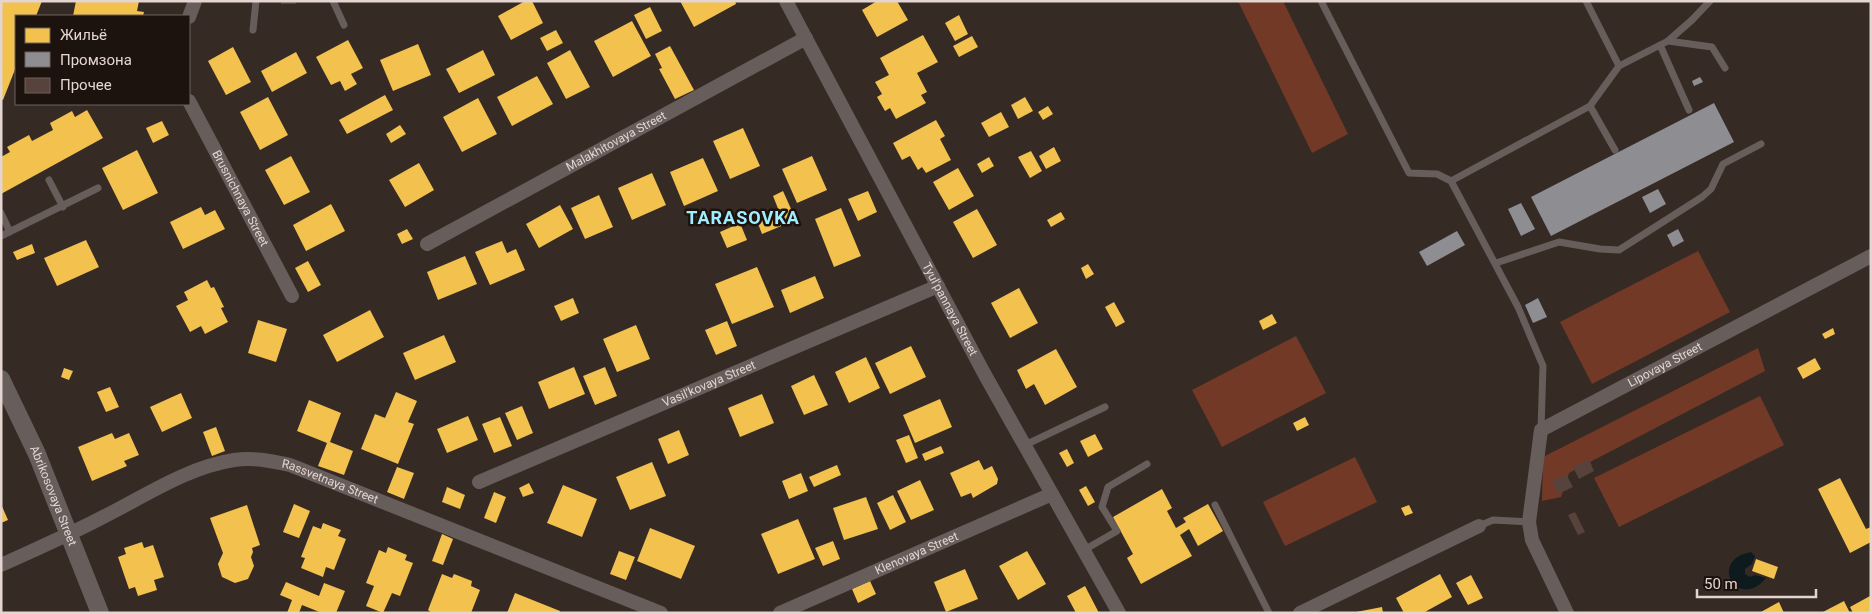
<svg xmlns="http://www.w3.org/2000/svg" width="1872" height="614" viewBox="0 0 1872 614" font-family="Roboto,sans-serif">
<rect width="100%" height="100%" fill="#362a25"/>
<!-- green -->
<path fill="#713926" d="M1238,1H1283L1348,134L1312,153Z
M1698,251L1730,312L1592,384L1560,322Z
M1296,336L1326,393L1222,447L1192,390Z
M1758,348L1765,371L1569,473L1561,497L1542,501L1543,457Z
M1760,396L1784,445L1619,527L1594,478Z
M1355,457L1377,502L1285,546L1263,502Z"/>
<!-- water -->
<path fill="#0d1b1f" d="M1751,552L1755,556L1752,564L1745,569V574L1750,577L1755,575L1766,578C1738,612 1707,560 1751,552Z"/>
<!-- homes -->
<path fill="#f2c14e" d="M1,1H42L36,16H16V67L3,100L1,99Z
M76,1H139L137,11L144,12L143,16H73Z
M525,1H532L543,23L511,40L498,16Z
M680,1H735L736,4L694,27Z
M877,1H897L908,20L877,37L862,10Z
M650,7L662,31L646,39L634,15Z
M959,15L968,34L955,41L945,23Z
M632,21L651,56L613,77L594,41Z
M556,30L563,43L547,51L540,38Z
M923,35L938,62L917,73L927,92L921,95L926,103L896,119L890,108L885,111L877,97L882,94L875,82L889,75L880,58Z
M972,36L978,47L959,57L953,46Z
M348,40L363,68L351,74L357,84L345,91L340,81L331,85L316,57Z
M418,44L431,75L393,91L380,60Z
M670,46L694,90L675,99L659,69L662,68L655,54Z
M233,47L251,82L226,95L208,61Z
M483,50L495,75L459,93L446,69Z
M570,50L590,87L566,99L547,63Z
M296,52L307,73L272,92L261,71Z
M537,76L553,104L512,126L497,97Z
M385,95L393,110L347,134L339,120Z
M268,97L288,135L260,150L240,112Z
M1025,97L1033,111L1018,119L1011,105Z
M478,98L497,134L462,152L443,117Z
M1048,106L1053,114L1043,120L1038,112Z
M87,110L103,138L1,194V157L10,152L7,147L29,135L32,141L53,130L50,123L72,111L75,117Z
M1001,112L1009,127L989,137L981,123Z
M936,120L945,136L940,139L951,160L926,173L922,167L918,170L910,156L902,160L893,143Z
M162,121L169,135L153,143L146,128Z
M400,125L406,134L391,143L386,134Z
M743,128L760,166L730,179L713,141Z
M1054,147L1061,161L1046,169L1039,156Z
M137,150L158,193L123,210L102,168Z
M1031,151L1042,171L1030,178L1018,157Z
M291,156L310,192L284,205L265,170Z
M812,156L827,190L797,203L782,169Z
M989,157L994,166L982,173L977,164Z
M703,158L718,191L684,206L670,172Z
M419,163L434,190L405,207L389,180Z
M958,168L974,196L949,210L933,182Z
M652,173L666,205L632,220L618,188Z
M783,191L796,220L762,234L757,221L779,211L773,196Z
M868,191L877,212L858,221L848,199Z
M599,195L613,227L585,239L571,208Z
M331,204L345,231L306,251L293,225Z
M560,205L573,229L539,248L526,224Z
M201,207L205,215L215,210L225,229L183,249L170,222Z
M841,208L861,256L834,267L815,219Z
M977,209L997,245L973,258L953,222Z
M1061,212L1065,219L1051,227L1047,220Z
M740,223L747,240L727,248L720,232Z
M407,229L413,239L402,244L397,234Z
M86,240L99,267L57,286L44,258Z
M502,241L507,253L516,249L525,270L490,285L475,252Z
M32,244L35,253L17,260L13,252Z
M465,256L477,284L438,300L427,272Z
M308,261L321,285L308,292L295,268Z
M1088,264L1094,274L1086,279L1081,268Z
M757,267L774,307L732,324L715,284Z
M815,276L824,298L790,313L781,290Z
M207,280L211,288L214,287L224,307L221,308L228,322L205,334L201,326L190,332L176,306L188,300L184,292Z
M1019,288L1038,323L1010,338L991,303Z
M573,298L579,313L561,321L554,306Z
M1114,302L1125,322L1116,327L1105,307Z
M370,310L384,337L337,362L323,335Z
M1272,314L1277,323L1263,330L1259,321Z
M258,320L287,329L276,362L248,353Z
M727,321L737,346L716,355L705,330Z
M636,325L650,359L617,372L603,339Z
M1833,328L1835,334L1825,339L1822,334Z
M444,335L456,362L415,380L403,353Z
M911,346L926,377L890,394L875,363Z
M1056,349L1077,387L1045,405L1034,384L1026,389L1017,370Z
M866,357L880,388L849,403L835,372Z
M1815,358L1821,369L1803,379L1797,368Z
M574,367L585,394L549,409L538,382Z
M605,367L617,396L595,405L583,376Z
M64,368L73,371L69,380L61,377Z
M814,375L828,405L804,415L791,386Z
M110,387L119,407L106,412L97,392Z
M396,392L417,401L408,422L414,424L398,464L361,449L375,414L385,418Z
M181,393L192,418L162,432L150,407Z
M762,394L774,423L740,437L728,408Z
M940,399L952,427L915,443L903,415Z
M309,400L341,413L330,442L353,451L344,475L318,466L327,443L297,431Z
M522,406L533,433L517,440L505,413Z
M468,416L478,440L447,453L437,429Z
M500,417L512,446L494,453L482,424Z
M1305,417L1309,425L1297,431L1293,423Z
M216,427L225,451L212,456L203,432Z
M679,430L689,455L668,464L658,439Z
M112,433L115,439L129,433L139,455L124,461L127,466L92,481L78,447Z
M1095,434L1103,449L1088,457L1080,441Z
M909,435L918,458L906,463L896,440Z
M941,446L944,453L925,461L922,454Z
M1067,449L1074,463L1067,467L1059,453Z
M979,460L984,470L992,466L998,479L997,484L973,498L971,493L961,497L950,473Z
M652,462L666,496L630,510L616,477Z
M837,465L841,475L814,487L809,477Z
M397,467L414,473L404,499L387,492Z
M801,473L808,491L789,499L782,481Z
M1840,478L1866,529L1871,527V542L1850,553L1818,489Z
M920,480L934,510L911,520L897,491Z
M529,483L534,493L523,497L519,488Z
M563,485L597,499L582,537L547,523Z
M1086,486L1095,502L1088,506L1079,490Z
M447,487L465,495L460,509L442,502Z
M1162,489L1172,508L1167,511L1176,528L1186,522L1183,518L1208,504L1223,531L1198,546L1189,529L1180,535L1192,556L1141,584L1127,558L1133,554L1113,517Z
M494,492L506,497L496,523L484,518Z
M893,495L906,522L890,530L877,503Z
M866,497L878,529L844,540L833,508Z
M1,504L8,520L1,523Z
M294,504L310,511L299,538L283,532Z
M247,505L260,545L252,548L253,552L251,557L254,566L248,579L235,583L222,577L218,564L223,553L210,518Z
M1409,505L1413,513L1405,516L1401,508Z
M798,519L815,559L778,574L761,534Z
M323,523L341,530L338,536L346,539L334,570L326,567L323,577L301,568L305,558L301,557L313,526L321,529Z
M650,528L695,546L681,579L637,561Z
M442,534L453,539L443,565L432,561Z
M833,541L840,559L823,566L815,548Z
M142,542L144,548L153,545L164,577L154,580L157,590L138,596L135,587L129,589L118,557L126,554L124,548Z
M388,547L407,555L405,560L413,563L400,596L392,593L383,613L366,606L374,586L366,583L379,550L386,553Z
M619,551L635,557L626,580L610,574Z
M1027,551L1046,584L1018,600L999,566Z
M1756,559L1778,567L1774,579L1752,571Z
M965,569L978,599L946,612L934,582Z
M442,574L452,578L454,574L472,581L471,586L480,590L471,613H432L428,610Z
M1440,574L1452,597L1423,613H1404L1396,598Z
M1471,575L1483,598L1468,605L1456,583Z
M870,581L876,594L858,603L852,589Z
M286,582L319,596L324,583L345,591L336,613H322L302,605L299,613H287L292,600L280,595Z
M1085,586L1099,613H1076L1067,596Z
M515,593L560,611V613H507Z
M1870,596L1871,613H1853L1850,607Z
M1844,601L1850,613H1821Z
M1779,602L1784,613H1759Z
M1382,607L1383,613H1356V612Z"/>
<!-- industry -->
<path fill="#8d8d92" d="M1700,77L1703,82L1694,86L1692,81Z
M1714,103L1734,142L1551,236L1531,197Z
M1658,189L1666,204L1650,213L1642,197Z
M1521,203L1535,229L1521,236L1508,209Z
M1678,229L1684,241L1673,247L1667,235Z
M1457,231L1465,245L1427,266L1419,252Z
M1538,298L1547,317L1533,323L1525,305Z"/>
<!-- building -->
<path fill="#57433b" d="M281,1H296V4H281Z
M1589,459L1594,471L1579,479L1573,467Z
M1566,474L1573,487L1558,494L1552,481Z
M1575,512L1585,532L1578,535L1568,515Z"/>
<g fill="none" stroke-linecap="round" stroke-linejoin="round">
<!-- service -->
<path stroke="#675d5a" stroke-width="7" d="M333,1L344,25
M1321,1L1409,173L1437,174L1451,181
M1586,1L1619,66
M253,30L256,1
M1668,41L1712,47L1725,68
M1660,45L1689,110
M1590,106L1615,150
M49,180L63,207
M1,213L10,232
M1,236L98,188
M1496,263L1559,242L1600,249L1619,250L1702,197L1711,189L1723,164L1761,144
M1541,429L1543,366L1518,307L1451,181L1590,106L1619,66L1668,41L1692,20L1710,1
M1025,445L1105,407
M1215,505L1269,613
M1479,526L1493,520L1529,522
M1084,550L1117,531L1102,507L1108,487L1147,464"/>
<!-- minor -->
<g stroke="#675d5a" stroke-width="14">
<path id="s1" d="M786,1L985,375L1119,613"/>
<path d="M189,17L195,1"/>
<path id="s2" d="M189,101L292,296"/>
<path id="s3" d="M427,244L806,38"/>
<path id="s4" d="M479,482L938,286"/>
<path id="s5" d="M1,565C36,549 71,534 105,516C145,496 188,467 234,460C253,457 271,461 290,465L661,613"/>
<path id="s6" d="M780,613L1052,494"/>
<path d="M1300,613L1479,526"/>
<path id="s7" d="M1567,613L1532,540L1529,522L1541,430L1871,256"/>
</g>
<!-- tertiary -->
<path stroke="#675d5a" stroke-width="18" id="s8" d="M1,379L37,454L100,613"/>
</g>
<g text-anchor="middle" stroke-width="5" stroke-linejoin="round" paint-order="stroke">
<!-- street labels -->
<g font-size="12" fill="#e4d5d0" stroke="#1c120e">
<text dy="4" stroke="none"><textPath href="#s3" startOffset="215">Malakhitovaya Street</textPath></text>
<text dy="4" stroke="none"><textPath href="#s2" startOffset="110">Brusnichnaya Street</textPath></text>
<text dy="4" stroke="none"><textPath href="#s1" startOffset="349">Tyul'pannaya Street</textPath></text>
<text dy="4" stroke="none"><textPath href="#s7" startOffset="332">Lipovaya Street</textPath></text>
<text dy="4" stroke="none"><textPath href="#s4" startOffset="250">Vasil'kovaya Street</textPath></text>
<text dy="4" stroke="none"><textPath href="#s5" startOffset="356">Rassvetnaya Street</textPath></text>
<text dy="4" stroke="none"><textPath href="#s8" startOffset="128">Abrikosovaya Street</textPath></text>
<text dy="4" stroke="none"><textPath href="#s6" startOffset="149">Klenovaya Street</textPath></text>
</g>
<!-- district labels -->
<g font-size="18" font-weight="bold" letter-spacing="1" fill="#9feeff" stroke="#1c120e">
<text x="743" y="224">TARASOVKA</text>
</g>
</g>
<!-- border -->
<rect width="1872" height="614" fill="none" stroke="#e4d5d0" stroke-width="5"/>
<!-- legend -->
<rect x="15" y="15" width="175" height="90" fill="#1c120e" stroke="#6c605c"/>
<rect x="25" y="28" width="25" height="15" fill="#f2c14e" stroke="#6c605c"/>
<text x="60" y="40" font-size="15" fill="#e4d5d0">Жильё</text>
<rect x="25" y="52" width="25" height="15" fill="#8d8d92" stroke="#6c605c"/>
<text x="60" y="65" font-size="15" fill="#e4d5d0">Промзона</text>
<rect x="25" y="78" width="25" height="15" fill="#57433b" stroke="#6c605c"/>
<text x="60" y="90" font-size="15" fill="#e4d5d0">Прочее</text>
<!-- scale -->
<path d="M1697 589v8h119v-8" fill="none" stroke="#e4d5d0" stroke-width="2.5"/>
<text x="1704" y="589" font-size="15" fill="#e4d5d0" stroke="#1c120e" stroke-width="4" paint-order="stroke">50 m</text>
</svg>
